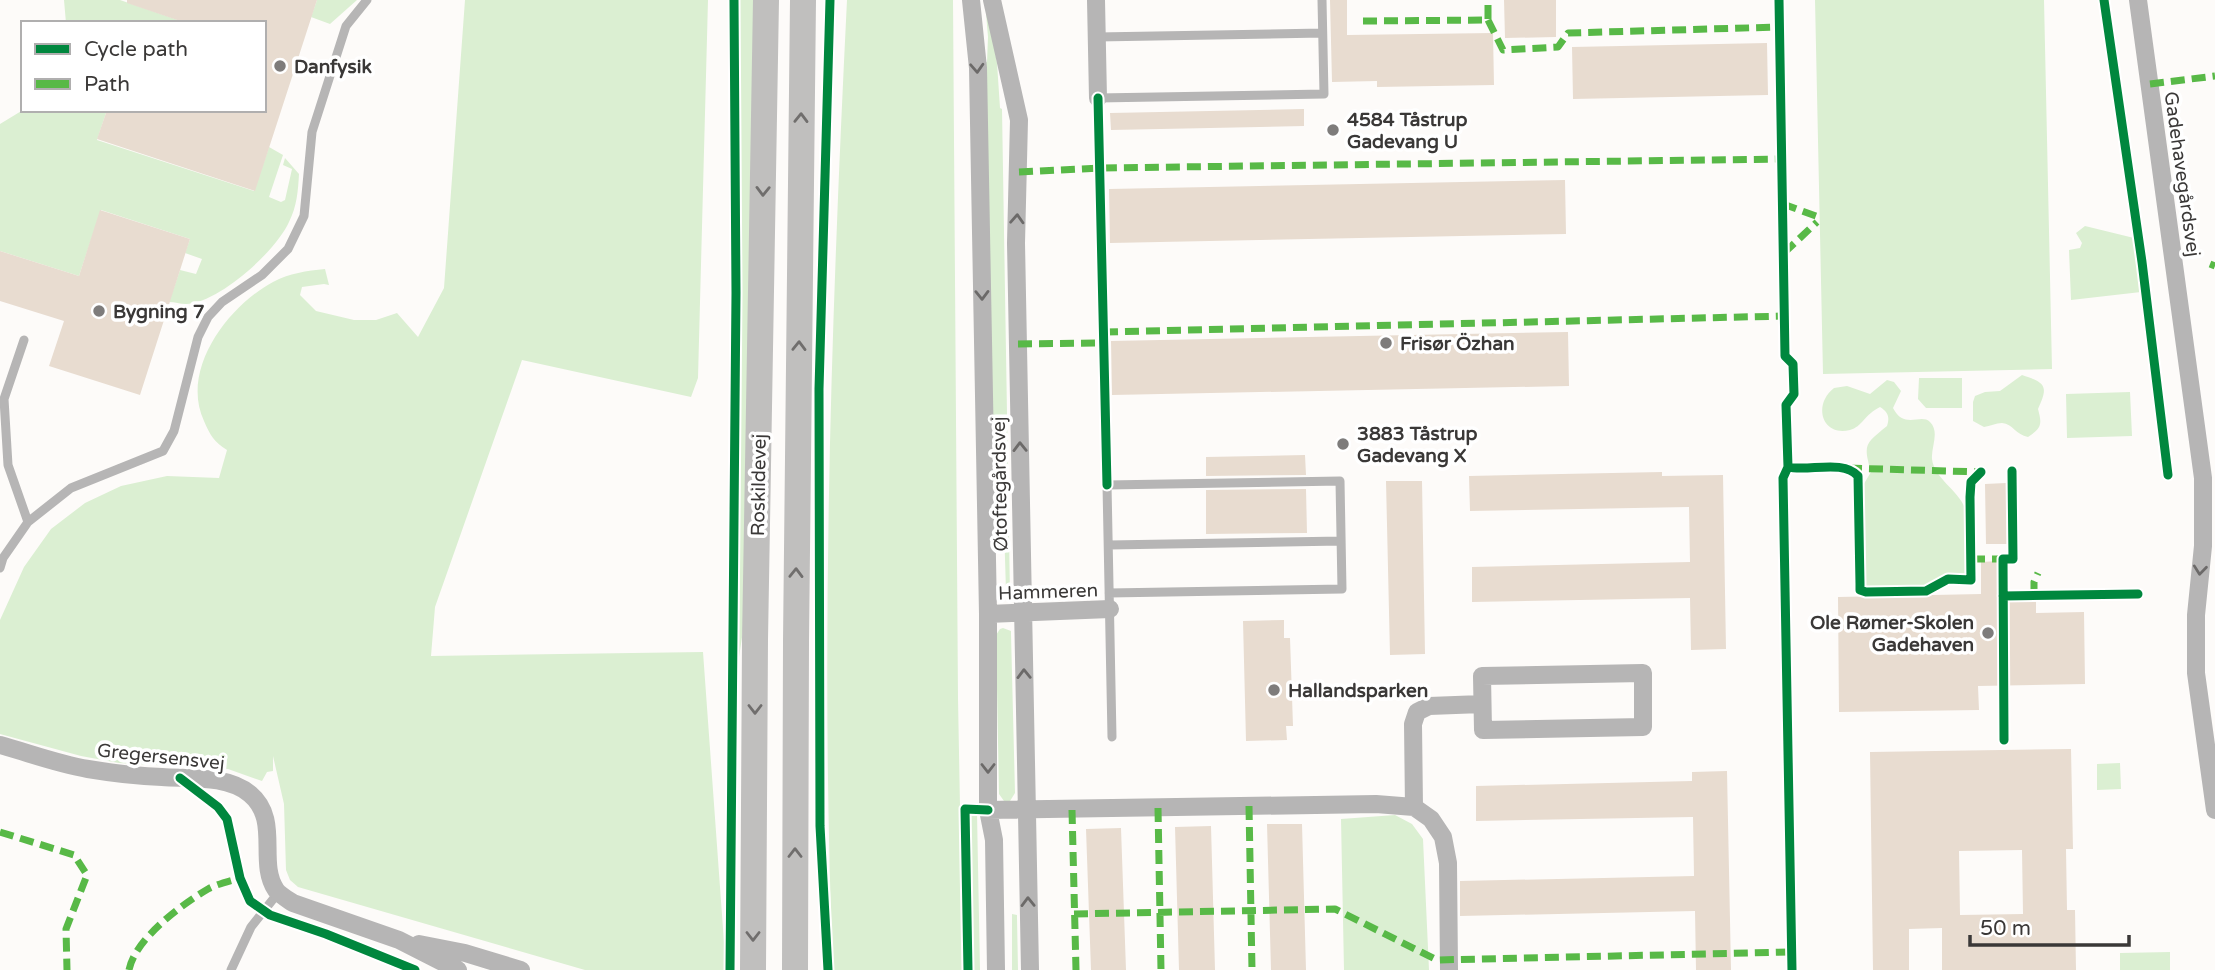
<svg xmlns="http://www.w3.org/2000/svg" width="2215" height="970" viewBox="0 0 2215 970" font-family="'Varela Round',sans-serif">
<rect width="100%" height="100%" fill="#fdfbf9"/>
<!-- green -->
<path fill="#dbefd2" d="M64,0H120L184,22L66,23Z
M317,0H357L330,24L311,17Z
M465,0H708L698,378L691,397L522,360L435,607L431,656L703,652L726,970H585L298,887L290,880L286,870L284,804L273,756V771L267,772L262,781L228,769L119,763L81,756L0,734V620L24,567L51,529L85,503L121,486L167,476L219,478L227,450C214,442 210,435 204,421C180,370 228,306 273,282C289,273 307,271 325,269L329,285L324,284L302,287L300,295L316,311L354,320H376L397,313L418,337L444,288Z
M738,0H753V41L746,611L739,657H735L741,235Z
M847,0H953L958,698L963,970H833C820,647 831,323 847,0Z
M1815,0H2044L2052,369L1823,374Z
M986,13L989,19L988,23L991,27L997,63L1000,108L1002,109L1010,596L1006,592L1004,525L993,479L984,62H987L988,37Z
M23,110H107L97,140L254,191L269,147L283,155L269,197L281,202L285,200L292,169L283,165L285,158L299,174C298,191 297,206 289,222C276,251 219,303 186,304C180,304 175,302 169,302L180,270L196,274L202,259L185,253L190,239L101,210L79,276L0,251V124Z
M2085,226L2134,238L2141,292L2071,300L2069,250L2080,248L2082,243L2076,233Z
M2022,375C2047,383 2048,387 2038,409C2042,424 2042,428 2028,437C2016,435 2013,424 2002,423C1996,423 1990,426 1984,427L1973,421V402L1975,396L1985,392L2000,391Z
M1919,378H1962V408H1926L1918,399Z
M1887,380L1894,382L1901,391L1893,408C1904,430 1921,413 1930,422C1940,432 1931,447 1932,459C1934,478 1958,490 1965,508L1967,575H1948L1924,587L1864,588L1862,487L1871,472C1863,444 1865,444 1887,426C1890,417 1888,412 1880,407C1865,414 1862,427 1850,430C1821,437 1813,404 1834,388L1847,386L1870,394Z
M2130,392L2132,436L2067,438L2066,394Z
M1003,628L1011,631V634L1015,793L1010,801H1004L999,794L996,635L1000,629Z
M2120,763L2121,789L2097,790V764Z
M972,813H977L980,970H972L969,816Z
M1395,815L1412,824L1423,839L1429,970H1344L1341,819Z
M1012,914L1017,915V918L1018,970H1012Z
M2170,952V970H2120V953Z"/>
<!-- building -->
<path fill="#e8dcd0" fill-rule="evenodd" d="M127,0H317L255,191L97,139L107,110H264V23H186L127,3Z
M1330,0H1347V35L1493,33L1494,85L1377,87V81L1332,82Z
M1504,0H1556V37L1505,38Z
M1767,43L1768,95L1573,99L1572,47Z
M1304,109V126L1111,130L1110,113Z
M1565,180L1566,234L1110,243L1109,189Z
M100,210L190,239L140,395L49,366L64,321L0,301V251L79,276Z
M1568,332L1569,386L1112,395L1111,341Z
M1305,455L1306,475L1206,476V457Z
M1662,472V476L1723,475L1726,649L1691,650L1690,598L1472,602V567L1690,562L1689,507L1470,511L1469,476Z
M1386,481H1422L1425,654L1390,655Z
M2006,483L2007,544H1986L1985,484Z
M1306,489L1307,533L1206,534V490Z
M1999,561L2000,598L2036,597V613L2084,612L2085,684L1978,686L1979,710L1839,712L1838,597L1981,594V562Z
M1284,620V638H1290L1293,726H1286L1287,740L1246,741L1243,621Z
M2071,749L2073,849H2066L2067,910H2075L2076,970H1942V928L1909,929V970H1873L1870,752ZM2022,850L2023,914L1960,915L1959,851Z
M1727,771L1731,970H1696L1695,911L1460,916V881L1694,876L1693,817L1476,821V786L1692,781V772Z
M1267,824H1302L1306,970H1271Z
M1211,826L1215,970H1179L1175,827Z
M1121,828L1126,970H1091L1086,829Z"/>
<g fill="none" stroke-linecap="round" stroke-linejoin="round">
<!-- service -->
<path stroke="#b6b5b5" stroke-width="9" d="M1097,37L1322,33
M1098,98L1324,94L1322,0
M24,340L4,399L8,465L28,522
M1109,545L1341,541
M0,568L3,558L28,522L71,488L163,451L174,431L198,337L208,317L222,302L262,275L288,249L304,216L312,132L346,26L367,0
M1109,593L1342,589L1340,481L1107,485L1112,737
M231,970L251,927L278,893"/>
<!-- minor -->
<path stroke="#b6b5b5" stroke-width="18" d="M971,0L978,68L988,614V810L994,840L996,970
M992,0L1019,120L1016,243L1030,970
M1096,0L1098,98
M2138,0L2203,478V546L2196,615V673L2215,810
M988,614L1110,609
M1643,673V727L1483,730L1482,676Z
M0,745C29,753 58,764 88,769C112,773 137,776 162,777C190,779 227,775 250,794C281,820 257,862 276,890C280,895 287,899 293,903L399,940L458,970
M1414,807L1413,724L1417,712L1429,706L1482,704
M988,810L1376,804L1414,807L1431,819L1443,837L1448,863L1449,970
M419,944L465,953L521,970"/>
<!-- secondary -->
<path stroke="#c0bfbe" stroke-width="26" d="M753,970L755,640L766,0
M795,970L796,642L803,0"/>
<!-- quiet -->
<path stroke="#58b947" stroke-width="7" stroke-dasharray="14 7" stroke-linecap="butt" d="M1488,20L1503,50L1558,47L1568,33L1780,27
M1363,21L1488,20V0
M2150,84L2215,76
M1019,172L1100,168L1783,159
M1783,204L1816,216
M1784,253L1817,222
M2210,264L2215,266
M1104,332L1785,316
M1018,344L1104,343
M1848,468L1981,472
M1971,559H2003
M2034,595V582L2038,573
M1249,806L1252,970
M1158,808L1161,970
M1072,810L1076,970
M0,832L74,855L87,875L66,929L67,970
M1074,914L1335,909L1437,960L1792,952
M129,970C135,939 181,905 208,889C217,884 230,881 240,878"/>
<!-- cycleway casing -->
<g stroke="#fff" stroke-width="13">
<path id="cycleway" d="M1779,0L1785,356L1793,364L1794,394L1786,405L1788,467C1808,472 1843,459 1858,476L1860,584V590L1866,592L1926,591L1948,579L1971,580L1970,497L1971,482L1981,472
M2104,0L2142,262L2168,475
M1098,98L1107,485
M1788,467L1783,478L1792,970
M2003,596L2138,594
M2004,740L2003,559H2013L2012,471
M180,778L218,807L227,819L240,878L250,901L270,915L326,934L415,970
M730,970L736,293L734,0
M828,970L820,826L819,389L830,0
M968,970L965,809L988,810"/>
</g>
<!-- cycleway -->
<use href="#cycleway" stroke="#00873e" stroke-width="9"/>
</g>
<!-- one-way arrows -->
<defs><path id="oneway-chevron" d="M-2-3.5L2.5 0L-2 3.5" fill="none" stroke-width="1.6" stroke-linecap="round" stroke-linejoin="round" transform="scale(1.75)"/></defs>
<g stroke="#6c6a69">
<use href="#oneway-chevron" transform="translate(977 68) rotate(87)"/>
<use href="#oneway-chevron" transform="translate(1017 219) rotate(-87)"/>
<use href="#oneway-chevron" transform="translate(982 295) rotate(89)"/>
<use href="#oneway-chevron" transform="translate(1020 447) rotate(-91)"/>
<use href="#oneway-chevron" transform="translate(2200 570) rotate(96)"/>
<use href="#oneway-chevron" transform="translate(1024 674) rotate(-91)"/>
<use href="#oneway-chevron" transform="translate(988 768) rotate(90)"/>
<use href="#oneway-chevron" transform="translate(1028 902) rotate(-91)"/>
</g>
<g stroke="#706e6d">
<use href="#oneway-chevron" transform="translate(801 118) rotate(-89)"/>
<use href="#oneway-chevron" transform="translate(763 191) rotate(91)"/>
<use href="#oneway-chevron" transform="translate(799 346) rotate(-89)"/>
<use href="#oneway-chevron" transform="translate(796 573) rotate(-89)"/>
<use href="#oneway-chevron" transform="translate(755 709) rotate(90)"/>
<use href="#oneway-chevron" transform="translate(795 853) rotate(-90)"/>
<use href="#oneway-chevron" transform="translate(753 936) rotate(90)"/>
</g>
<!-- markers -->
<g fill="#7e7c7b" stroke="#fff" stroke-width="2.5">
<circle cx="280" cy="66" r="7"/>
<circle cx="1333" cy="130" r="7"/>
<circle cx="99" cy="311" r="7"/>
<circle cx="1386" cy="343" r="7"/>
<circle cx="1343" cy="444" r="7"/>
<circle cx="1988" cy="633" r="7"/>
<circle cx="1274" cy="690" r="7"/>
</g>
<g text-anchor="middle" stroke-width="7" stroke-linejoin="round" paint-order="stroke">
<!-- poi labels -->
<g font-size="19" font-weight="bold" fill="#3a3837" stroke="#fff" text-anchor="start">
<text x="294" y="73">Danfysik</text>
<text x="1347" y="126">4584 Tåstrup<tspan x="1347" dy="22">Gadevang U</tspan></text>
<text x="113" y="318">Bygning 7</text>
<text x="1400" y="350">Frisør Özhan</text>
<text x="1357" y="440">3883 Tåstrup<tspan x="1357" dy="22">Gadevang X</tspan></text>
<text x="1974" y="629" text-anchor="end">Ole Rømer-Skolen<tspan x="1974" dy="22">Gadehaven</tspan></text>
<text x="1288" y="697">Hallandsparken</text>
</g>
<!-- street labels -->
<g font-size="19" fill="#3a3837" stroke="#fff">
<text transform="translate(2183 174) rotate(82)" y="7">Gadehavegårdsvej</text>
<text transform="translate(999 484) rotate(-91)" y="7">Øtoftegårdsvej</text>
<text transform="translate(758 485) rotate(-89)" y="7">Roskildevej</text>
<text transform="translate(1048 591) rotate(-2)" y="7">Hammeren</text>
<text transform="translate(161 756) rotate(6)" y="7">Gregersensvej</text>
</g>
</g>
<!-- legend -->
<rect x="21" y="21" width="245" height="91" fill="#ffffff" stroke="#b0afaf" stroke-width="2"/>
<rect x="35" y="44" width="35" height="10" fill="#00873e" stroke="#b0afaf" stroke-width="2"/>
<text x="84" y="56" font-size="21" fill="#3a3837">Cycle path</text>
<rect x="35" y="79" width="35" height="10" fill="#58b947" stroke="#b0afaf" stroke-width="2"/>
<text x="84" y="91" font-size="21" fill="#3a3837">Path</text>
<!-- scale -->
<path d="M1970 935v10h159v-10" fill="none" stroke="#3a3837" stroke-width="3.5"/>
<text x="1980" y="935" font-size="21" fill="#3a3837" stroke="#ffffff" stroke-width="5" paint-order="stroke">50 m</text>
</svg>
